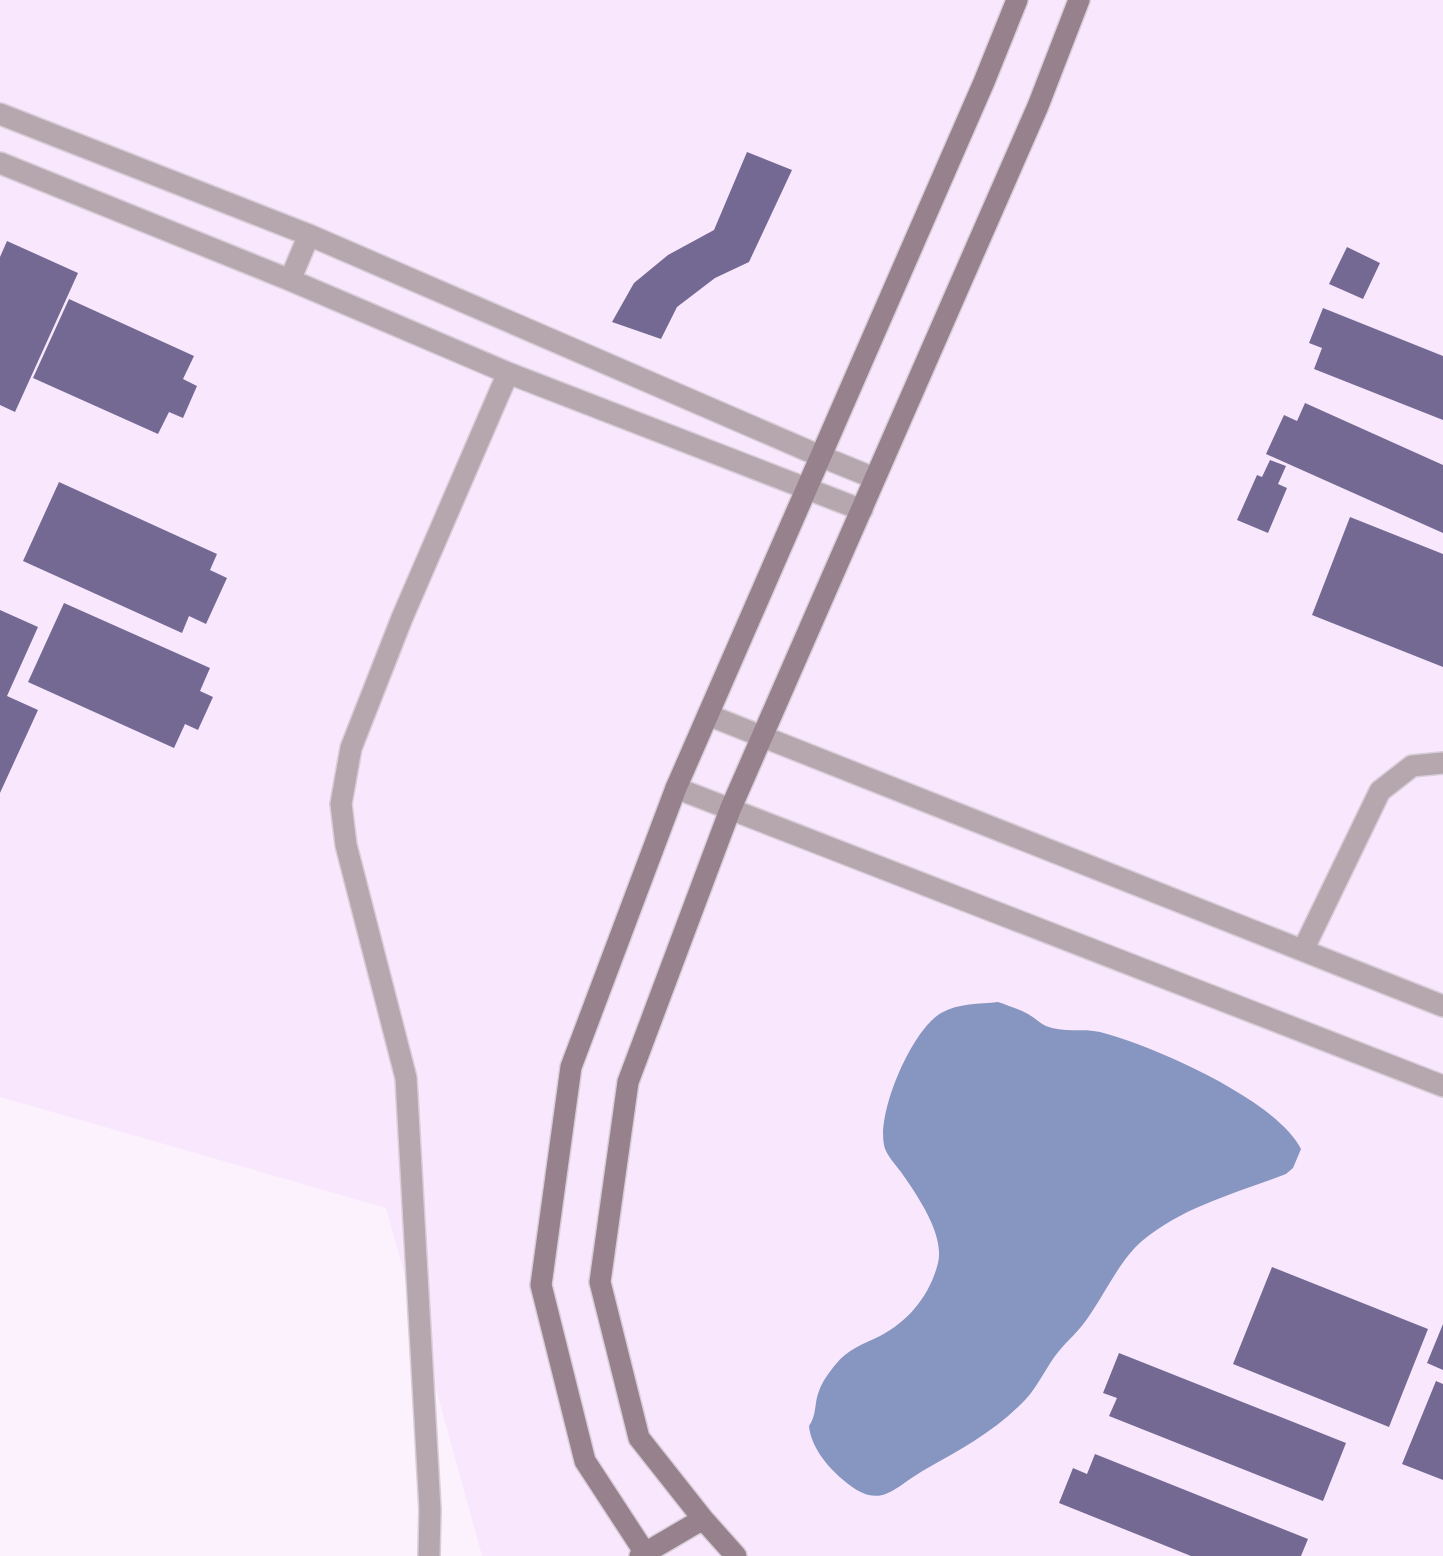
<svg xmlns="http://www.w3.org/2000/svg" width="1443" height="1556" viewBox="0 0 1443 1556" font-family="Raleway,sans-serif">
<rect width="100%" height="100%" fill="#fcf2fe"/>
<!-- built -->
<path fill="#f9e8fd" d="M0,0H1443V1556H482L386,1208L0,1097Z"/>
<!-- water -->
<path fill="#8796c0" d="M998,1002C1009,1006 1019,1009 1028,1014C1035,1018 1040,1023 1046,1026C1062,1033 1083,1028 1100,1032C1152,1045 1277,1100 1301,1149L1293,1168L1286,1174C1237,1193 1184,1206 1142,1241C1119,1261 1105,1294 1087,1319C1079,1331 1068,1340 1059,1351C1047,1365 1039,1385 1026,1399C997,1430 962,1449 926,1469C892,1488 881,1513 842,1479C827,1466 811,1447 809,1426C817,1415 814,1403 819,1391C822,1382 830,1371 836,1364C848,1349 863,1344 880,1336C909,1321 930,1295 938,1263C945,1235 917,1195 901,1172C895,1164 886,1155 884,1145C877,1111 912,1030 941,1013C959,1003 979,1004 998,1002Z"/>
<!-- building -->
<path fill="#736993" d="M747,152L792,170L749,262L715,278L677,307L661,339L612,322L634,283L668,255L714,230Z
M7,241L78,273L15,412L0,405V257Z
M1347,247L1380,263L1363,299L1329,284Z
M69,299L194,356L183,379L197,386L183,418L169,412L158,434L33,378Z
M1323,308L1443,356V420L1314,369L1322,348L1309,343Z
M1305,403L1443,465V533L1266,454L1284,415L1297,421Z
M1270,460L1286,466L1278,484L1287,488L1268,533L1237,520L1257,475L1262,477Z
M59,482L217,554L210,570L227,578L206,624L189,616L182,633L23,561Z
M1350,517L1443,554V667L1312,615Z
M64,603L210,668L200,691L213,697L198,730L185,724L174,748L28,682Z
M0,610L38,627L7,696L38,710L0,793Z
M1272,1267L1428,1329L1389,1427L1233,1364Z
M1443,1324V1370L1427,1363Z
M1119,1353L1346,1443L1323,1501L1109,1416L1117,1398L1103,1393Z
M1436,1381L1443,1384V1480L1402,1464Z
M1095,1454L1308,1539L1301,1556H1191L1059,1503L1073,1468L1087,1474Z"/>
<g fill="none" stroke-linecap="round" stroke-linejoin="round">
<!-- street casing -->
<g stroke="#d8ceda" stroke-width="24">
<path id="street" d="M0,114L309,235L820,456L874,478
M0,163L290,280L508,373L862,510
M290,280L309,235
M708,715L1443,1006
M676,788L1443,1086
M1303,950L1380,791L1412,766L1443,763
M429,1556L430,1509L406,1078L346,845L341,804L351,748L402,618L508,373"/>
</g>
<!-- secondary casing -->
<g stroke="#d8ceda" stroke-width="24">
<path id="secondary" d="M640,1556L703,1519
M647,1556L585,1461L541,1285L571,1067L676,788L984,82L1017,0
M736,1556L703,1519L639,1438L600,1282L628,1082L730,810L1038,106L1079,0"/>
</g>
<!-- street -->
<use href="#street" stroke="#b6a7ae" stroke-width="21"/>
<!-- secondary -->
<use href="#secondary" stroke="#96818c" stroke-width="21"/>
</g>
</svg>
